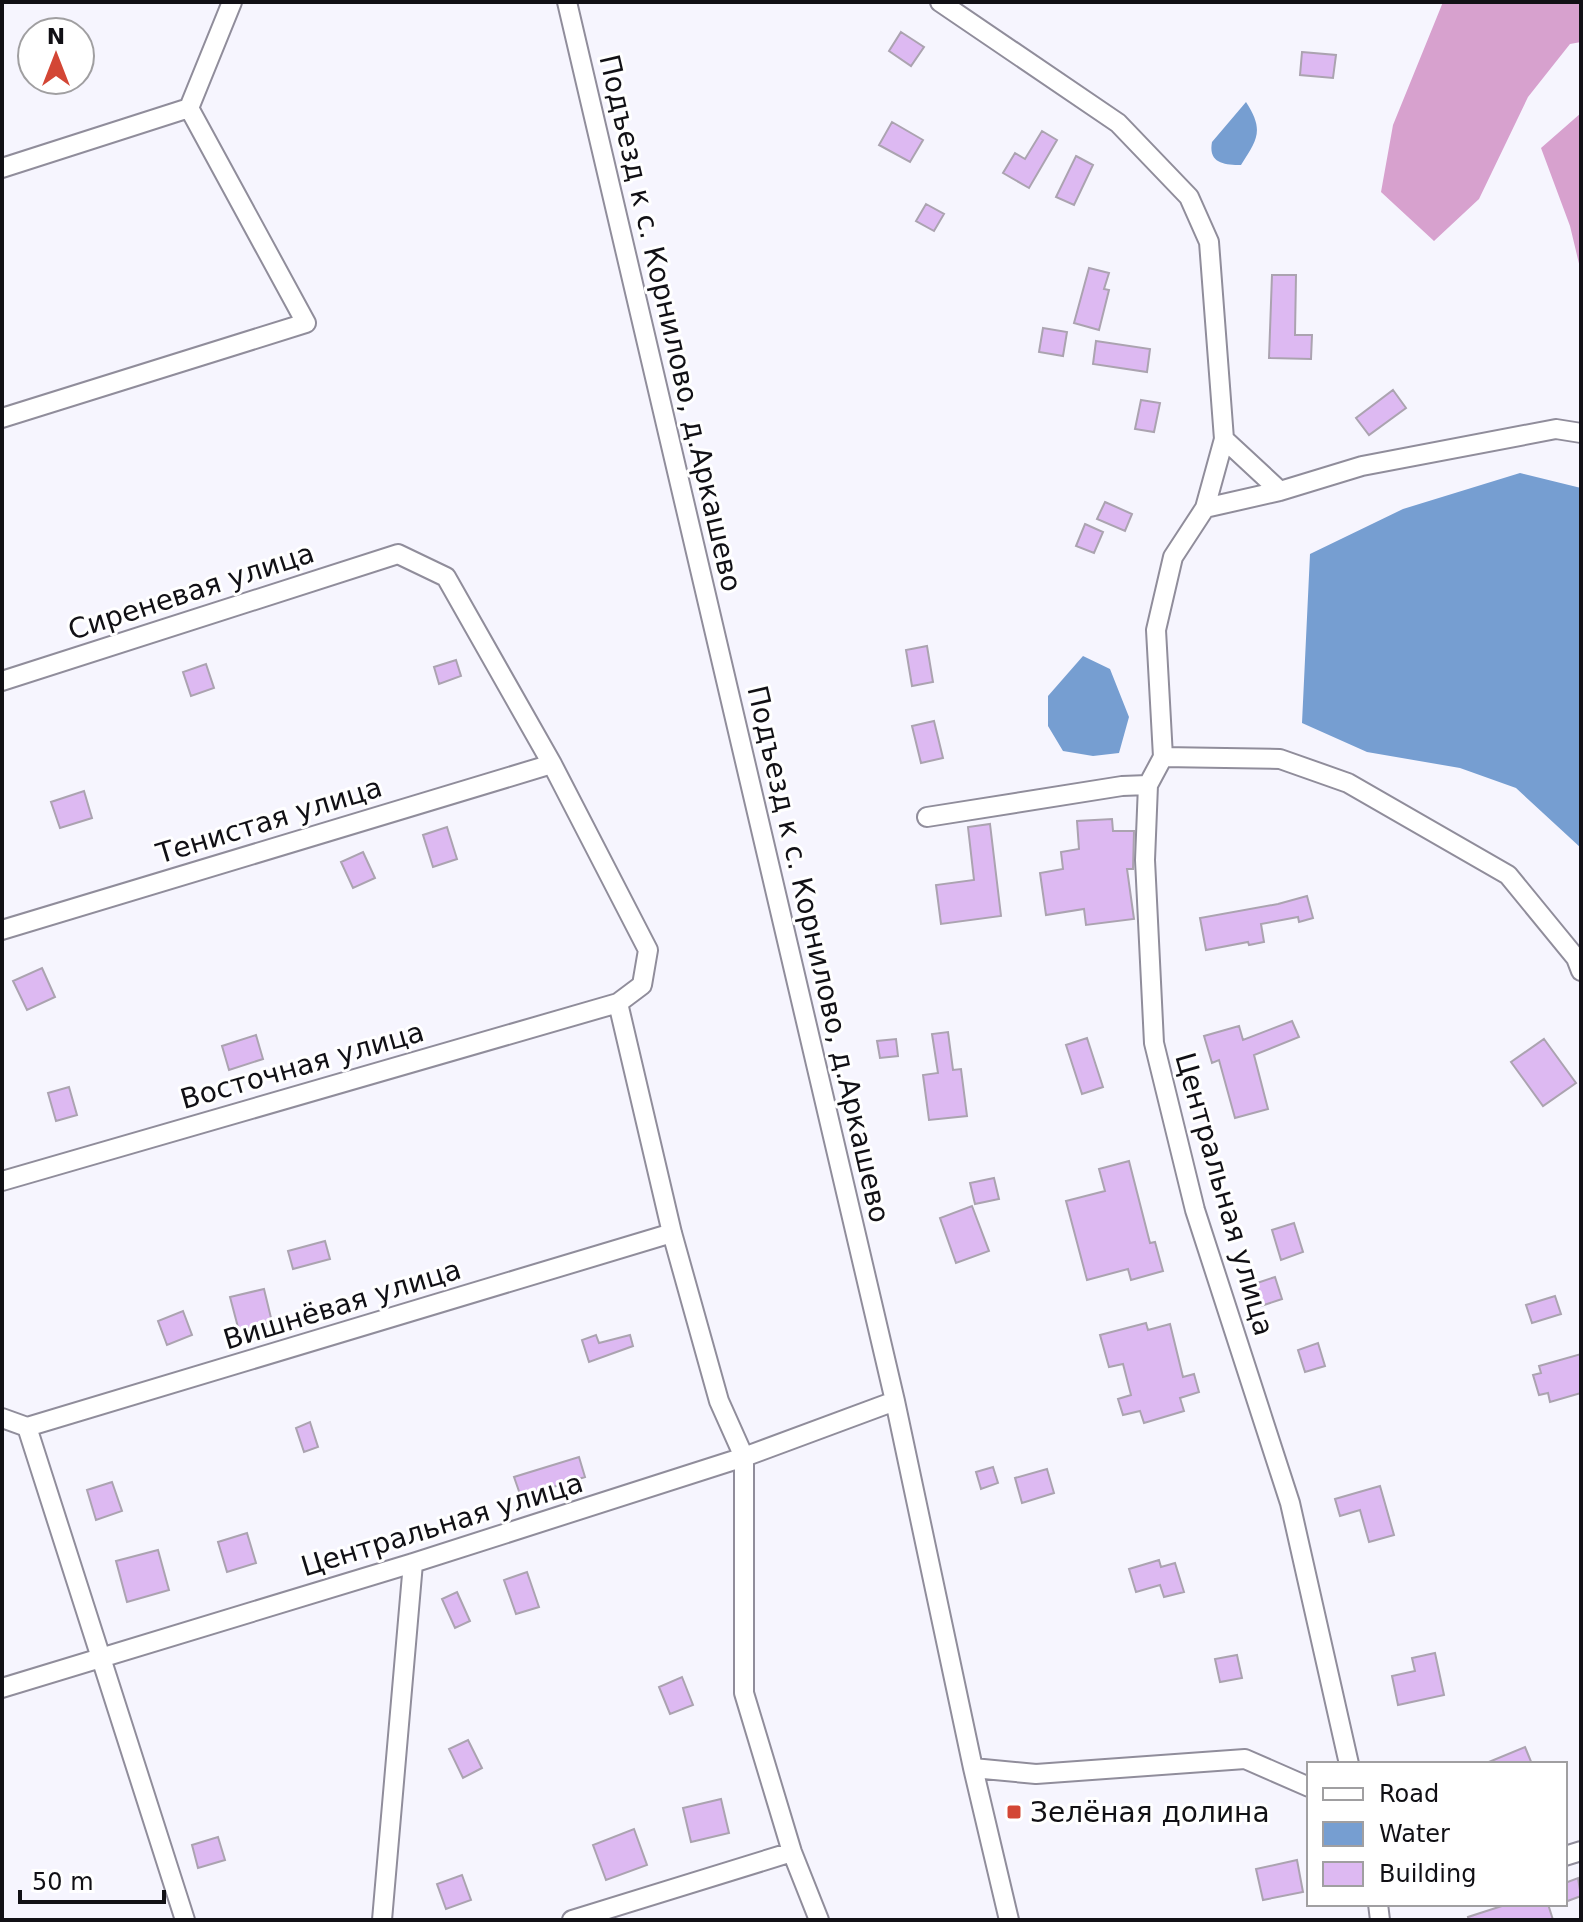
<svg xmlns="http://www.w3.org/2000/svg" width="1583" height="1922" viewBox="0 0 1583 1922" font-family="'DejaVu Sans',sans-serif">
<rect width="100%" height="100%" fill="#f6f5fe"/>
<!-- forest -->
<path fill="#d7a1ce" d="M1443,2H1581V42L1570,44L1528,97L1479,199L1434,241L1381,192L1393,125Z
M1581,113V272L1570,226L1541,148Z"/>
<!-- water -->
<path fill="#769ed1" d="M1246,102C1264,130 1258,139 1241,165C1224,165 1208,163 1212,142Z
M1520,473L1581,488V848L1516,788L1460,768L1367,752L1302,723L1310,554L1403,509Z
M1083,656L1110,669L1129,717L1119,753L1093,756L1063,751L1048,726V696Z"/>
<!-- building -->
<path fill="#ddb9f2" stroke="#aba3b0" stroke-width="2" d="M901,32L924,47L911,66L889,51Z
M1302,52L1336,55L1333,78L1300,75Z
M892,122L923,140L910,162L879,145Z
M1042,131L1057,140L1029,188L1003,173L1015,153L1025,159Z
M1076,156L1093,165L1074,205L1056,197Z
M926,204L944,214L934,231L916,221Z
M1089,268L1109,273L1104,289L1109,290L1099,330L1074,323Z
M1272,275H1296L1295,335H1312L1311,359L1269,358Z
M1043,328L1067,332L1063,356L1039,352Z
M1096,341L1150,349L1147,372L1093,364Z
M1393,390L1406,408L1369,435L1356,418Z
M1141,400L1160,403L1154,432L1135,429Z
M1105,502L1132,514L1125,531L1097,519Z
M1085,524L1103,532L1094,553L1076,546Z
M927,646L933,682L912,686L906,650Z
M456,660L461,676L439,684L434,667Z
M206,664L214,688L191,696L183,672Z
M934,721L943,758L921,763L912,726Z
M84,791L92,818L60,828L51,802Z
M1112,819L1113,831H1134L1133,869H1127L1134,919L1086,925L1084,909L1046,915L1040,873L1063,869L1061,852L1079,849L1077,821Z
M990,824L1001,916L941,924L936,885L974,880L968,827Z
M447,827L457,859L433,867L423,835Z
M363,852L375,878L353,888L341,862Z
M1307,896L1313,918L1299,922L1298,917L1261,924L1264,942L1249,945L1248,942L1206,950L1200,918L1278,904Z
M42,968L55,997L27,1010L13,981Z
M1292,1021L1299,1037L1254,1055L1268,1109L1235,1118L1219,1060L1212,1063L1204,1036L1239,1026L1243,1040Z
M948,1032L953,1070L961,1069L967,1116L929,1120L923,1075L938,1073L932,1034Z
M256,1035L263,1059L229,1070L222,1046Z
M1087,1038L1103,1087L1082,1094L1066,1045Z
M896,1039L898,1056L880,1058L877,1041Z
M1544,1039L1576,1083L1543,1106L1511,1062Z
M69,1087L77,1115L56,1121L48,1093Z
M1129,1161L1150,1243L1155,1242L1163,1271L1131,1280L1128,1269L1087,1280L1066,1201L1105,1191L1099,1169Z
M994,1178L999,1199L975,1204L970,1183Z
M972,1206L989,1251L956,1263L940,1218Z
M1294,1223L1303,1252L1281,1260L1272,1230Z
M325,1241L330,1259L293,1269L288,1251Z
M1275,1277L1282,1299L1261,1306L1254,1284Z
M264,1289L272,1322L239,1331L230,1297Z
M1555,1296L1561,1314L1532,1323L1526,1305Z
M183,1311L192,1335L167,1345L158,1321Z
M1146,1323L1148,1330L1170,1324L1183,1377L1194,1374L1199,1392L1180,1398L1184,1411L1144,1423L1140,1411L1123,1415L1118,1399L1131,1395L1123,1364L1109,1367L1100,1335Z
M596,1335L599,1343L630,1335L633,1346L589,1362L582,1340Z
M1318,1343L1325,1366L1305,1372L1298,1350Z
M1581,1354V1393L1550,1402L1548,1393L1539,1395L1533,1375L1541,1373L1539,1366Z
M310,1422L318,1447L304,1452L296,1428Z
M579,1457L585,1477L521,1497L514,1477Z
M993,1467L998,1483L981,1489L976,1472Z
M1047,1469L1054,1493L1022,1503L1015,1478Z
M112,1482L122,1511L96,1520L87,1490Z
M1380,1486L1394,1535L1369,1542L1360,1510L1340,1516L1335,1499Z
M247,1533L256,1563L227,1572L218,1542Z
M158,1550L169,1590L127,1602L116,1561Z
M1159,1560L1161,1567L1175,1563L1184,1592L1164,1597L1160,1585L1136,1592L1129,1569Z
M527,1572L539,1607L516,1614L504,1580Z
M457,1592L470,1621L455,1628L442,1599Z
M1435,1653L1444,1695L1398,1705L1392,1676L1415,1671L1412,1658Z
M1237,1655L1242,1678L1220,1682L1215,1659Z
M682,1677L693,1705L670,1714L659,1687Z
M468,1740L482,1768L463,1778L449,1749Z
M1525,1747L1532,1764H1484Z
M721,1799L729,1833L691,1842L683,1808Z
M634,1829L647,1865L606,1880L593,1845Z
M218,1837L225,1860L198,1868L192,1845Z
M1297,1860L1303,1892L1263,1900L1256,1869Z
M462,1875L471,1900L446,1909L437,1884Z
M1578,1878L1581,1896L1565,1902V1883Z
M1508,1904H1548L1553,1920H1469L1468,1917Z"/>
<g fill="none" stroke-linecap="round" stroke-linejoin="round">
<!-- minor casing -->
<g stroke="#908d9b" stroke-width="22">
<path id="minor" d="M567,2L895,1401L973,1768L1009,1920
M940,2L1118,123L1189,197L1209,242L1224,439L1205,508L1173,557L1156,630L1163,757L1148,785L1145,860L1154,1043L1195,1210L1290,1503L1349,1764
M2,168L189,108
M2,418L306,323L189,108L232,2
M1224,439L1280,491
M1205,508L1280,491L1362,466L1556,429L1581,433
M2,681L398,554L446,577L552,764L648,950L642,985L618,1003L672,1233L719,1401L744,1457V1693L792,1852L819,1920
M1163,757L1280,759L1348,783L1508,875L1576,958L1581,971
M927,817L1122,786L1148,785
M2,930L552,764
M2,1181L618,1003
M2,1418L27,1427L185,1920
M27,1427L672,1233
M2,1688L413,1563L744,1457L895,1401
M973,1768L1036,1774L1245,1759L1309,1787
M1565,1856L1581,1851
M1378,1904L1380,1920
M382,1920L413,1563
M572,1920L792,1852"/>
</g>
<!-- minor -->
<use href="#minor" stroke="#fff" stroke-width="18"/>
</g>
<!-- markers -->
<rect fill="#d34635" stroke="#fff" stroke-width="3" x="1006" y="1804" width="16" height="16" rx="4"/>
<g text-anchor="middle" stroke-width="6" stroke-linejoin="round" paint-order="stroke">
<!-- street labels -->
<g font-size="28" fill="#111015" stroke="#fff">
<text transform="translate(671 323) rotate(77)" y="10">Подъезд к с. Корнилово, д.Аркашево</text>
<text transform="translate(191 591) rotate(-18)" y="10">Сиреневая улица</text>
<text transform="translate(269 820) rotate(-17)" y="10">Тенистая улица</text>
<text transform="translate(819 954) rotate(77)" y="10">Подъезд к с. Корнилово, д.Аркашево</text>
<text transform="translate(302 1065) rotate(-16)" y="10">Восточная улица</text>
<text transform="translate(1225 1194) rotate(74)" y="10">Центральная улица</text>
<text transform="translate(342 1304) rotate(-17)" y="10">Вишнёвая улица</text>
<text transform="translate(442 1524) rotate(-17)" y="10">Центральная улица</text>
</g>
<!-- poi labels -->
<g font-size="28" fill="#111015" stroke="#fff" text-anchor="start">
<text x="1030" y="1822">Зелёная долина</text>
</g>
</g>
<!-- border -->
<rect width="1583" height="1922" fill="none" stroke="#111015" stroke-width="8"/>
<!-- legend -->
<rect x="1307" y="1762" width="260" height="144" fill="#ffffff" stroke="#a09fa1" stroke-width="2"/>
<rect x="1323" y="1788" width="40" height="12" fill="#ffffff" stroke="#a09fa1" stroke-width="2"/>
<text x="1379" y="1802" font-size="24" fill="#111015">Road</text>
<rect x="1323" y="1822" width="40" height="24" fill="#769ed1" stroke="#a09fa1" stroke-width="2"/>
<text x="1379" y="1842" font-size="24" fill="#111015">Water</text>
<rect x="1323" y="1862" width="40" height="24" fill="#ddb9f2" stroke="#a09fa1" stroke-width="2"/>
<text x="1379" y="1882" font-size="24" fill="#111015">Building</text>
<!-- north arrow -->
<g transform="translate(56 56)"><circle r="38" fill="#ffffff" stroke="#a09fa1" stroke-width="2"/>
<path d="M0-6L14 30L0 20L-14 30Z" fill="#d34635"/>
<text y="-12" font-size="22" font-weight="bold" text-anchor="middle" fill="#111015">N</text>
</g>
<!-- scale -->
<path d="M20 1890v12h144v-12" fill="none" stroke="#111015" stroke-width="4"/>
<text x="32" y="1890" font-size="24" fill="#111015" stroke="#ffffff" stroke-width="6" paint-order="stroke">50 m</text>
</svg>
